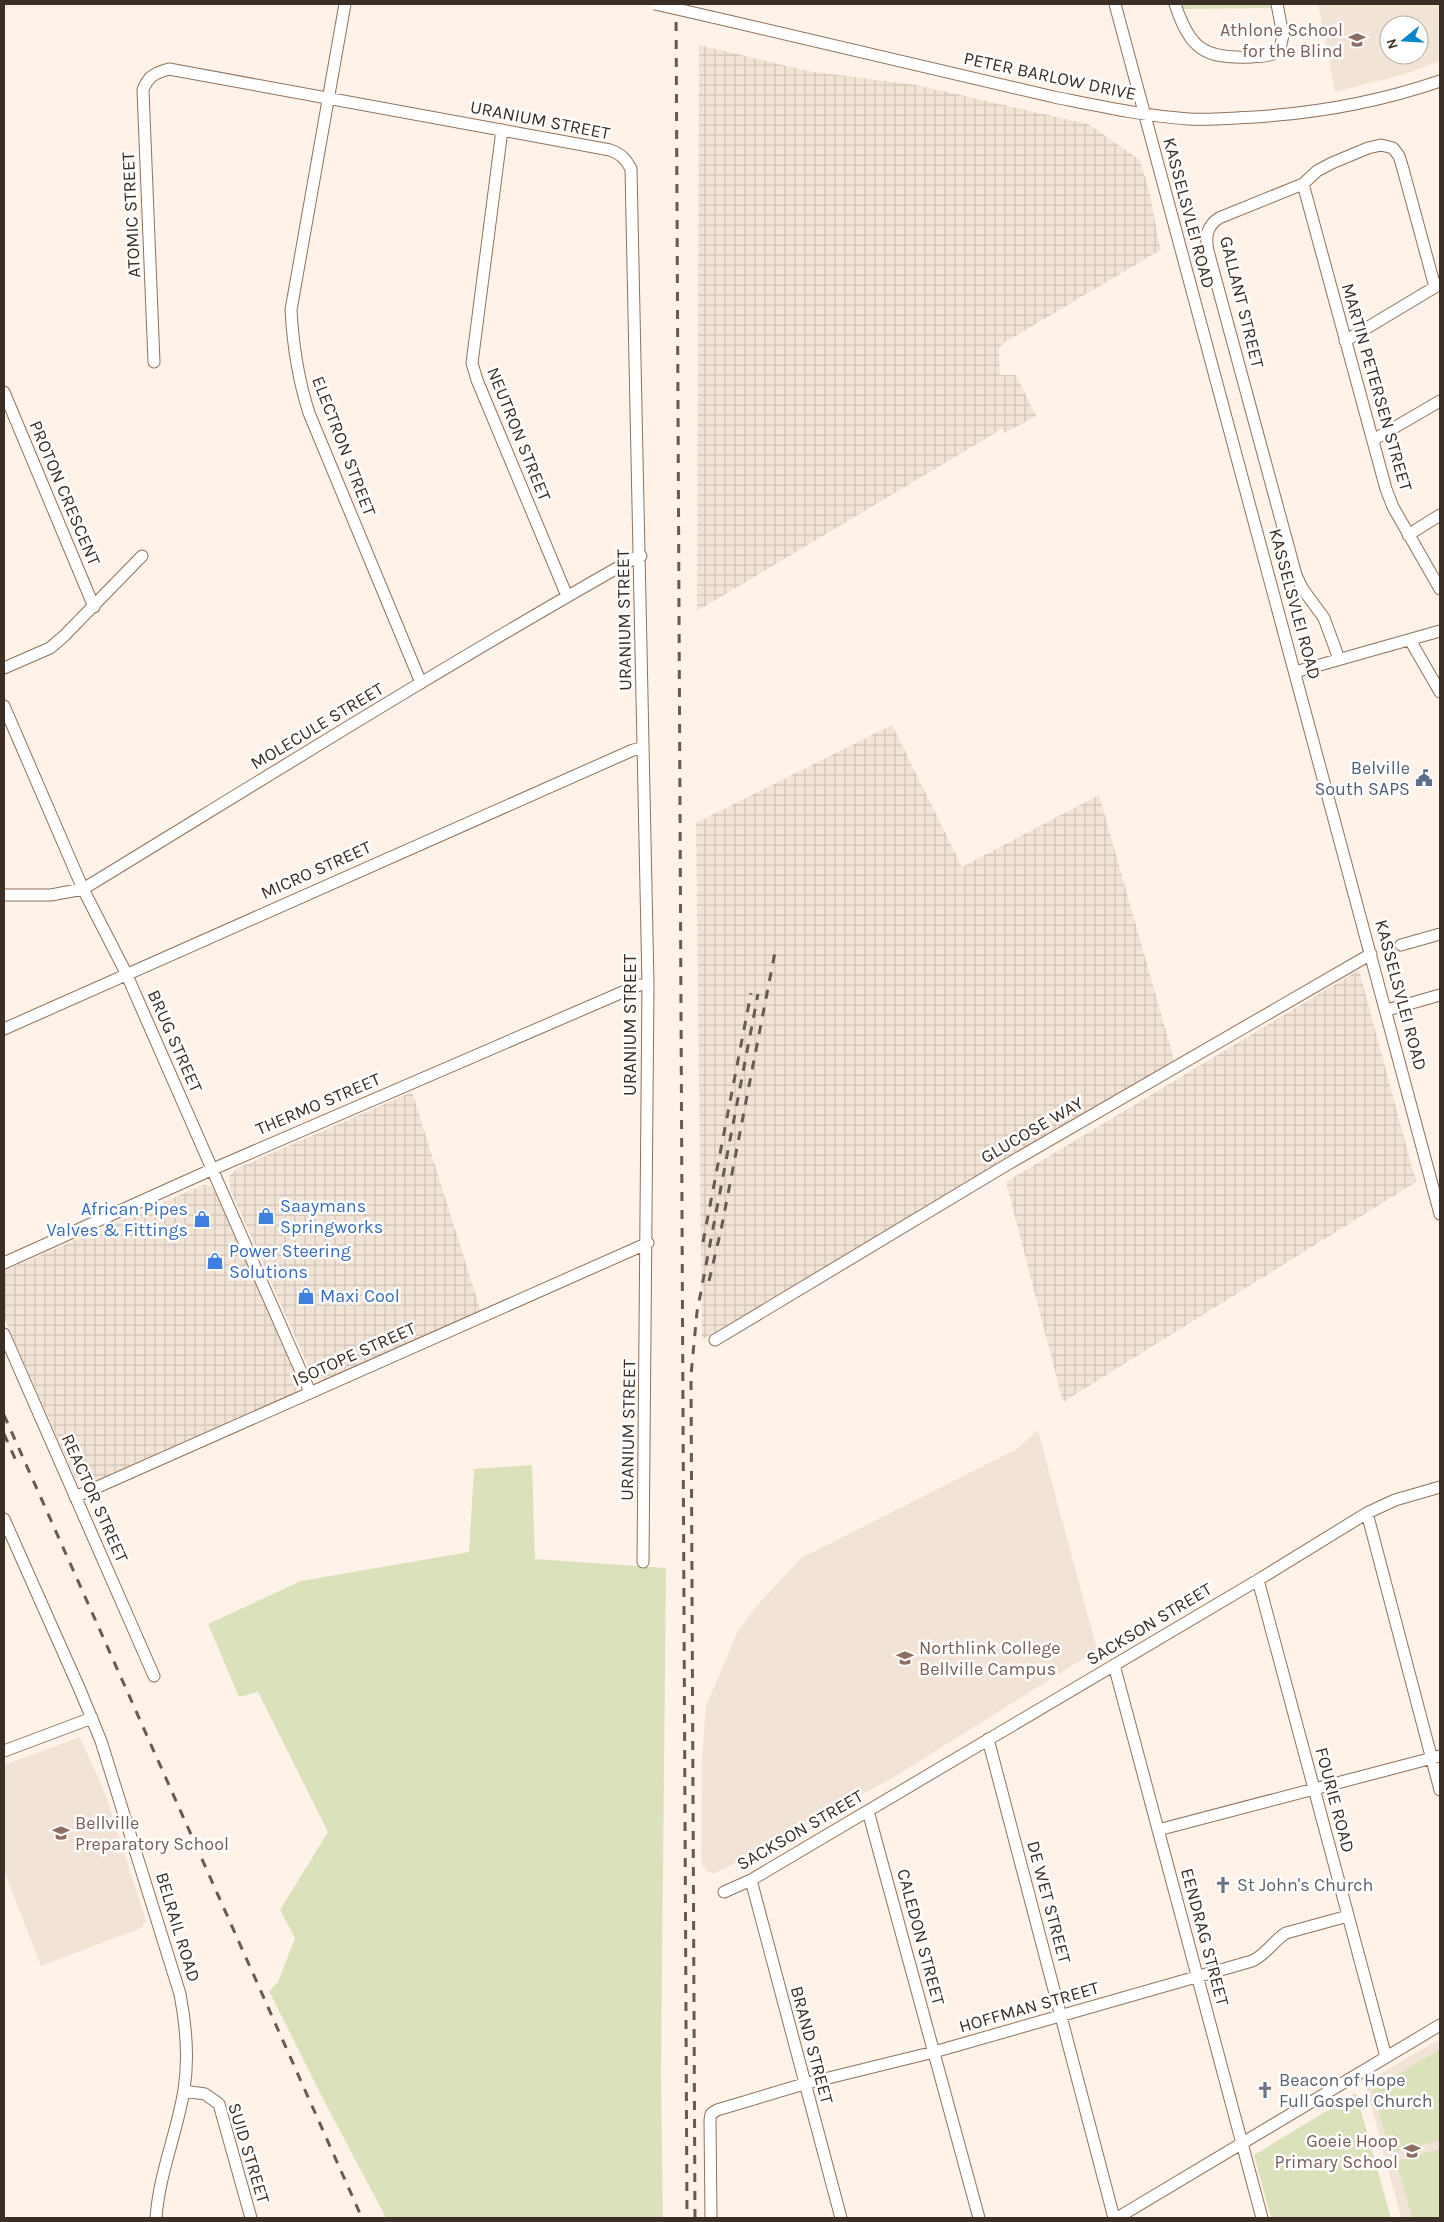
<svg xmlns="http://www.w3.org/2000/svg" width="1444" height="2222" viewBox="0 0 1444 2222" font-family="Karla,sans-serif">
<defs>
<pattern id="industrial-grid" width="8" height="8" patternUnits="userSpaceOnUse" patternTransform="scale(1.25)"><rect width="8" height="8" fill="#f2e3d7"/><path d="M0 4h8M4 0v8" fill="none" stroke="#d0c3b8"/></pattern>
</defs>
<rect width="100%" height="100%" fill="#fff2e8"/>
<!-- industrial -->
<path fill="url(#industrial-grid)" d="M699,45L808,71L916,85L1088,124L1140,160L1150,194L1159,244L1162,249L1002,344L999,349L1000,375H1016L1036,416L1005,433L1002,429L697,611Z
M892,725L962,867L1099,795L1175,1063L1014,1154L702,1340L696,823Z
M1359,970L1416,1182L1063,1402L1006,1182Z
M412,1092L481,1312L326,1380H319L311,1373L230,1189L229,1176L238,1168Z
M203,1185L211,1186L215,1192L298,1379L297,1389L292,1396L89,1485H83L75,1477L4,1318V1271Z"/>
<!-- built -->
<path fill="#f2e3d7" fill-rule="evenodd" d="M1318,4H1440V61L1409,73L1335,92ZM1389,25H1419V55H1389Z
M1038,1430L1097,1650L894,1777L730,1866L713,1874L707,1871L702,1865L701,1854L702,1756L706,1706L736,1635L753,1610L801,1558L1017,1449Z
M80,1737L106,1796L146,1921L141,1928L41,1966L4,1871V1765Z
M1440,2039V2218H1401L1365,2083Z"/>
<!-- park -->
<path fill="#dbe1bb" d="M1181,4H1271V8L1183,9Z
M532,1465L535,1559L666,1568L661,2076L663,2218H386L320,2093L269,1991L278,1982L295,1938L280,1910L328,1832L258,1692L239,1697L208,1624L301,1581L469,1552L474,1469Z
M1440,2049V2140L1391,2153L1372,2090Z
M1356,2093L1391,2218H1271L1254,2155Z
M1440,2149V2218H1412L1396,2161Z"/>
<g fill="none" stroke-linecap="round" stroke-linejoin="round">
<!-- minor casing -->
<g stroke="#8f725c" stroke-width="13">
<path id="minor" d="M345,4L291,310C293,346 298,379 309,413L421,683
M1115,4L1440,1214
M1175,4C1190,49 1204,59 1251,57C1262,56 1272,57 1280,49L1283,35L1277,4
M712,17L1054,97C1099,106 1144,116 1189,119C1211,120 1232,118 1254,117C1318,113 1379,102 1440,81
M502,130L472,363L477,380L567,596
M1303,184L1386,489L1393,507L1440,589
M1345,341L1440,284
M154,362L143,90C148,76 155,73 169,69L610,150C621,154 626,159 631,169L648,984L643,1562
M4,392L94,607
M1373,440L1440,401
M1408,535L1440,515
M1410,640L1440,692
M1339,659L1324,618L1302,588L1296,575L1208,251C1205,236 1207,226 1219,218L1303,184L1317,171L1332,163L1368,148L1381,145L1393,148L1399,156L1403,169L1435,287
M4,668L50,648L64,636L142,556
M1295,672L1440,631
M4,706L83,889L126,973L310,1392
M4,895H51L83,889C265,778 447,664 633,559L641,556
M1401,945L1440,934
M1387,1010L1440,995
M4,1029L633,750L643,748
M4,1263L213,1169L639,985L648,984
M4,1334L154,1676
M715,1340L1008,1164L1371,954
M75,1497L648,1243
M1367,1513L1440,1790
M4,1519L80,1690L101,1741L180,1994C186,2025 189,2058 184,2090C177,2133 159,2174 156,2218
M1258,1580L1386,2057
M1114,1665L1262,2218
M988,1739L1114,2218
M4,1751L92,1718
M868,1811L979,2218
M1158,1830L1440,1756
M751,1880L841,2218
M724,1892L751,1880L1258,1580L1367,1513L1395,1500L1440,1487
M184,2091L205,2094L219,2104L251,2218
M711,2218L710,2120L711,2114L717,2110L804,2084L934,2052L1252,1961C1266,1955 1273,1941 1286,1933L1348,1916
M1117,2218L1440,2025"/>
</g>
<!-- minor -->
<use href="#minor" stroke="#fff" stroke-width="11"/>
<!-- rail -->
<path stroke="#675a50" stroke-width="3" stroke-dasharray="9 9" stroke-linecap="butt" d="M676,4L687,2218
M703,1242L751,993
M709,1281L721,1230L776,947
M4,1415L362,2218
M4,1434L17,1463
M695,2218L691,1375L697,1312L758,994"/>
<!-- minor-bridge casing -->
<g stroke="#8f725c" stroke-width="13" stroke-linecap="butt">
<path id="minor-bridge" d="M655,4L712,17"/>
</g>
<!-- minor-bridge -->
<use href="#minor-bridge" stroke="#fff" stroke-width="11"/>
</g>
<!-- icons -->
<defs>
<g id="school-bare" transform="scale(1.35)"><path d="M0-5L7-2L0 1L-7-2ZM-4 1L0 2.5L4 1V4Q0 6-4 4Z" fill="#8d6e63" stroke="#fff" stroke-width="2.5" paint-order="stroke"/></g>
<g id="civic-bare" transform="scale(1.35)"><path d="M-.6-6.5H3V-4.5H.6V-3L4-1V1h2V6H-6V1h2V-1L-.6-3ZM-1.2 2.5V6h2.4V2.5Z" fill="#5c6f8a" stroke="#fff" stroke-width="2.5" paint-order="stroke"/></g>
<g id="shop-bare" transform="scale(1.35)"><path d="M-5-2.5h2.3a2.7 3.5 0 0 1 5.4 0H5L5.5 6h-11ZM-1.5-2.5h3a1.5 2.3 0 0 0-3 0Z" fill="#3f7fe0" stroke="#fff" stroke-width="2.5" paint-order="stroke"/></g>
<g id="university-bare" transform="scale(1.35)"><path d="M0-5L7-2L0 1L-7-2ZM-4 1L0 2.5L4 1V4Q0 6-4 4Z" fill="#8d6e63" stroke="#fff" stroke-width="2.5" paint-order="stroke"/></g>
<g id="church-bare" transform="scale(1.35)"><path d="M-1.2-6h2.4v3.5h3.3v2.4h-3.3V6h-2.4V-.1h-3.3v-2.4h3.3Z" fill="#6b7280" stroke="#fff" stroke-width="2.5" paint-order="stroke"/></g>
</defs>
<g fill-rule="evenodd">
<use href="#school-bare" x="1357" y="40"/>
<use href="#civic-bare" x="1424" y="778"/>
<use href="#shop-bare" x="266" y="1216"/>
<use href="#shop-bare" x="202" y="1219"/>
<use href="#shop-bare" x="215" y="1261"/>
<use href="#shop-bare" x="306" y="1296"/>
<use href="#university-bare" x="905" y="1658"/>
<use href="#school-bare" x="61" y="1833"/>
<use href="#church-bare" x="1223" y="1885"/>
<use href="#church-bare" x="1265" y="2090"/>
<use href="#school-bare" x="1412" y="2151"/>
</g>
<g text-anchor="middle" stroke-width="5" stroke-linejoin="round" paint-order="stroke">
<!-- education labels -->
<g font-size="18" fill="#785e54" stroke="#fff" text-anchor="end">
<text x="1343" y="36">Athlone School<tspan x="1343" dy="21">for the Blind</tspan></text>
<text x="919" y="1654" text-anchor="start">Northlink College<tspan x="919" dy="21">Bellville Campus</tspan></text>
<text x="75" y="1829" text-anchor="start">Bellville<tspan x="75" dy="21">Preparatory School</tspan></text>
<text x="1398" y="2147">Goeie Hoop<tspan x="1398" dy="21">Primary School</tspan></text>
</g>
<!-- street labels -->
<g font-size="18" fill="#3b2f25" stroke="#fff">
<text transform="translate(1050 76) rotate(12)" y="6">PETER BARLOW DRIVE</text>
<text transform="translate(540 120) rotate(11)" y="6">URANIUM STREET</text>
<text transform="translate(1189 213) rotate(75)" y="6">KASSELSVLEI ROAD</text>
<text transform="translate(131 215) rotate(-93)" y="6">ATOMIC STREET</text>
<text transform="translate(1242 302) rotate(76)" y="6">GALLANT STREET</text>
<text transform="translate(1377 387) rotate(74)" y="6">MARTIN PETERSEN STREET</text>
<text transform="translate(519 434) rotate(68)" y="6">NEUTRON STREET</text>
<text transform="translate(344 446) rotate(69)" y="6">ELECTRON STREET</text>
<text transform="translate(65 493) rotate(67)" y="6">PROTON CRESCENT</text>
<text transform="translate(1295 604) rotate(75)" y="6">KASSELSVLEI ROAD</text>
<text transform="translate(624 620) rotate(-91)" y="6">URANIUM STREET</text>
<text transform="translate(317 726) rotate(-31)" y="6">MOLECULE STREET</text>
<text transform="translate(316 870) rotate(-24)" y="6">MICRO STREET</text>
<text transform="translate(1401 995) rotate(75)" y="6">KASSELSVLEI ROAD</text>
<text transform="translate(630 1025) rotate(-90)" y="6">URANIUM STREET</text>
<text transform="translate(175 1041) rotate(66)" y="6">BRUG STREET</text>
<text transform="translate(318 1104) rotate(-23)" y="6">THERMO STREET</text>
<text transform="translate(1032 1130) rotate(-30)" y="6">GLUCOSE WAY</text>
<text transform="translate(354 1354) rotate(-24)" y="6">ISOTOPE STREET</text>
<text transform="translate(628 1430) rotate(-89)" y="6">URANIUM STREET</text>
<text transform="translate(95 1498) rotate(66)" y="6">REACTOR STREET</text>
<text transform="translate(1149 1624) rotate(-31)" y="6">SACKSON STREET</text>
<text transform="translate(1335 1800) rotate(75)" y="6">FOURIE ROAD</text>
<text transform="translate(800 1830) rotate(-30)" y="6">SACKSON STREET</text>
<text transform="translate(1049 1902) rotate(75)" y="6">DE WET STREET</text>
<text transform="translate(178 1927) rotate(73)" y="6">BELRAIL ROAD</text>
<text transform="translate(921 1937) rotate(75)" y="6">CALEDON STREET</text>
<text transform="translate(1205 1937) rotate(75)" y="6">EENDRAG STREET</text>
<text transform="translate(1029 2007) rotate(-16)" y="6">HOFFMAN STREET</text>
<text transform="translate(812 2045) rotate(75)" y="6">BRAND STREET</text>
<text transform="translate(249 2153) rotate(73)" y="6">SUID STREET</text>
</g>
<!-- service labels -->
<g font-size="18" fill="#4e5e75" stroke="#fff" text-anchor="end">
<text x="1410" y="774">Belville<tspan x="1410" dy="21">South SAPS</tspan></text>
</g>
<!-- shop labels -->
<g font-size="18" fill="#366cbe" stroke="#fff" text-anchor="start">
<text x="280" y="1212">Saaymans<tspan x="280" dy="21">Springworks</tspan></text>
<text x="188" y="1215" text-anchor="end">African Pipes<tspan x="188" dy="21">Valves &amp; Fittings</tspan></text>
<text x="229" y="1257">Power Steering<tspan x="229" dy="21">Solutions</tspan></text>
<text x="320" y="1302">Maxi Cool</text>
</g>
<!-- worship labels -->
<g font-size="18" fill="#5b616d" stroke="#fff" text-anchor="start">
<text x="1237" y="1891">St John's Church</text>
<text x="1279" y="2086">Beacon of Hope<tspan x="1279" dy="21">Full Gospel Church</tspan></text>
</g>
</g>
<!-- border -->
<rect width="1444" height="2222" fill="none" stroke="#3b2f25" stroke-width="10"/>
<!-- north arrow -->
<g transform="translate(1404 40) rotate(252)"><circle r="24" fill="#ffffff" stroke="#b1aca8"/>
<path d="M0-4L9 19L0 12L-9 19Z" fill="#0b86ce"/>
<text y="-8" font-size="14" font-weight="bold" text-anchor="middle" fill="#3b2f25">N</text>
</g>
</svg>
